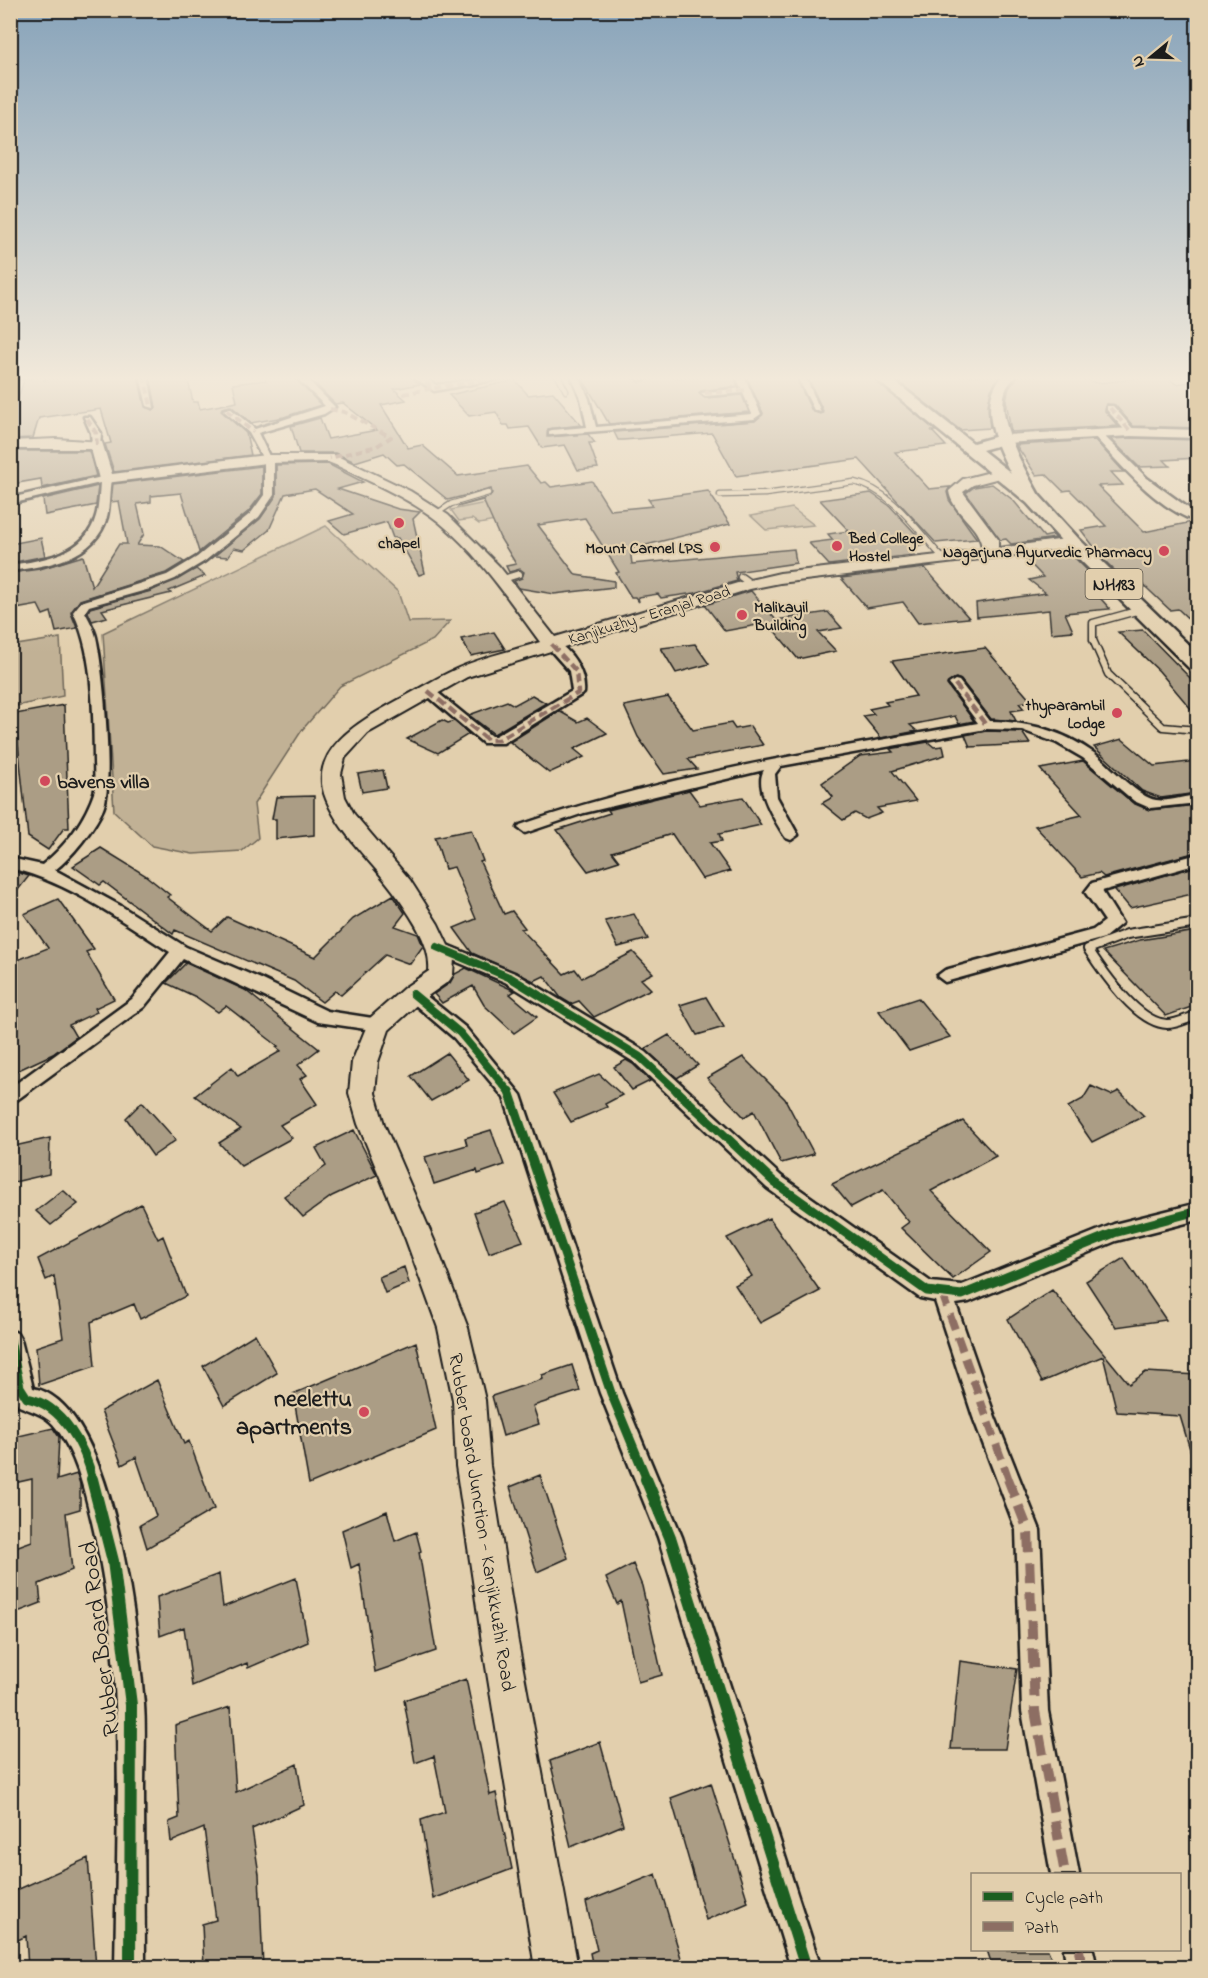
<svg xmlns="http://www.w3.org/2000/svg" width="1208" height="1978" viewBox="0 0 1208 1978" font-family="'Indie Flower',sans-serif">
<rect width="100%" height="100%" fill="#e2cfad"/>
<filter id="ink" filterUnits="userSpaceOnUse"><feTurbulence type="fractalNoise" baseFrequency=".0167" numOctaves="2"/><feDisplacementMap in="SourceGraphic" scale="12" xChannelSelector="R" yChannelSelector="G"/><feConvolveMatrix kernelMatrix="1 2 1 2 8 2 1 2 1" color-interpolation-filters="sRGB"/></filter>
<g filter="url(#ink)">
<!-- green -->
<path fill="#c1b195" stroke="#6e6658" stroke-width="1.5" d="M539,492L555,510L479,524L472,519L459,521L451,510Z
M792,508L814,525L766,530L751,516Z
M326,526L398,592L408,622L450,621L433,640L340,686L302,730L254,804L258,838L242,851L193,854L152,846L114,811L103,633Z
M60,638L63,696L11,707V646Z"/>
<!-- building -->
<path fill="#ab9d85" stroke="#1c1c1c" stroke-width="1.5" d="M45,376L44,380L77,376H138L145,407L153,410L156,408L150,376H187L193,402H198L200,409L237,402L233,384L266,380L265,376H293L321,405L284,417L251,423L231,406L222,408V412L246,433L251,455L114,472L105,444L111,443L101,409L39,418L33,438L10,439V423L24,380Z
M307,376H410L420,384L394,389L406,400L381,405L408,448L422,445L458,476L527,466L541,483L546,482L551,487L592,481L610,510L653,506L648,499L708,491L730,524L630,549L632,564L794,549L796,563L735,572L737,581L695,593L661,598L658,594L638,597L639,602L635,597H631L616,573L619,572L585,518L538,525L576,575L614,581V587L554,594L519,588L514,581L522,578L524,572L520,569L509,572L506,566L516,564L500,538L483,500L457,507L490,497L492,493L491,489L448,500L404,464L397,465L384,453L355,462L335,453H299L291,426L320,418L328,439L377,430L343,403L335,404Z
M581,376H629L639,382L665,376L674,378L734,376L738,386L701,391L699,393L705,398L742,395L749,412L609,424Z
M746,376H795L812,411L820,414L823,411L807,376H870L936,431H932L946,446L895,452L929,489L950,487L947,492L949,500L977,539L936,543L859,459L736,476L712,433L623,440H618L614,432L755,421L763,413Z
M891,376H999L991,390L988,405L990,428L960,430Z
M1018,376H1071L1098,383L1159,376H1166L1176,384L1197,381V428L1133,426L1115,405L1107,404L1105,411L1118,426L1011,432L1006,400L1009,388Z
M515,380L528,395L553,392L581,425L548,429L547,437L588,434L595,443H589L598,468L578,470L565,445L542,448L529,427L510,429L508,425H503L496,412L469,416L449,395Z
M1131,438L1197,440V458L1164,460L1170,466L1139,467L1111,439Z
M1095,440L1124,472H1111L1123,485L1098,486L1144,532L1192,522L1197,524V627L1178,609L1170,610L1132,574L1120,576L1105,561L1081,530L1106,526L1070,490L1063,491L1046,474L1036,475L1016,445Z
M10,451H89L96,476L42,488L41,479L18,483L16,489L10,488Z
M328,464L363,482L338,489L398,509L420,512L413,519L425,573L419,575L398,538H393L387,522L344,534L329,521L353,514L315,489L285,494L269,530L244,550L234,548L228,557L214,556L260,519L276,496V465Z
M262,466V494L249,511L199,552L181,493L151,496V502L137,504L144,534L137,545L160,546L184,562L166,573L80,600L71,613L77,628L56,632L51,612L43,615L38,605L10,610V573L40,569L83,556L92,587L119,544H127L119,501L111,502L113,484Z
M992,484L1013,500L1044,537L1053,535L1056,538L1011,544L1006,539L1000,540L966,493L974,487Z
M98,486L96,505L45,515L43,499Z
M871,493L890,506L925,544L908,548L914,555L829,565L809,543L833,540L828,534L849,531L820,500Z
M41,538L45,556L10,563V544Z
M1068,551L1097,580L1085,581L1110,609L1065,613L1073,631L1051,633L1049,610L977,617L976,603L1046,593L1029,580L1043,577L1023,556Z
M925,568L969,618L918,623L903,602L867,608L841,578Z
M196,569L205,576L169,591L171,593L102,610L107,617L92,621L88,612L90,608L151,591Z
M751,591L776,620L828,612L842,628L818,632L836,651L798,659L768,623L725,631L705,605Z
M1143,630L1197,685V716L1159,671L1118,632Z
M494,632L505,649L471,656L461,639Z
M695,644L709,664L676,673L661,648Z
M985,648L1031,701L1019,703L1024,709L1011,711L1016,721L991,719L961,680L956,678L947,685L974,721L959,724L955,716L910,725L917,731L881,738L863,716L874,714L869,709L888,705L885,702L916,696L892,661Z
M532,695L546,703L494,734L469,715L507,701L514,705Z
M668,697L693,730L731,723L735,729L750,726L763,745L688,759L697,769L664,774L638,737L624,706Z
M64,705L69,828H64L48,850L28,837L17,734L10,735V715Z
M559,711L578,722L587,718L607,733L574,749L584,757L549,773L510,742Z
M442,720L448,723L454,721L469,734L438,753L407,739Z
M986,731L1022,732L1030,744L970,747L965,735Z
M1122,739L1154,766L1197,761V793L1161,798L1142,791L1094,747Z
M928,742L934,747L943,746L945,755L892,771L916,801L877,808L882,813L866,819L855,813L843,820L822,803L833,797L822,783L860,756L893,752L890,749Z
M1083,761L1133,803L1149,810L1197,805V852L1104,877L1099,873L1082,877L1035,826L1082,815L1040,769Z
M383,770L387,788L362,792L358,774Z
M689,790L700,805L743,797L761,825L719,834L722,841L710,843L730,871L702,879L672,834L612,852L619,861L588,871L557,830L610,813L608,810Z
M314,796V835L276,839V819H272L276,797Z
M471,830L483,861L480,862L504,914L512,911L525,928L521,929L564,974L575,969L582,978L633,952L653,973L641,979L651,989L594,1017L579,1001L571,1004L561,998L544,976L534,981L472,953L454,928L476,919L454,867L445,869L435,837Z
M101,848L145,875L170,895L167,897L212,931L227,917L315,957L353,919L393,895L405,913L395,926L418,934L423,946L410,964L385,955L341,995L335,991L322,1002L294,981L175,930L173,934L104,882L100,885L73,866Z
M1197,866V893L1130,908L1115,890Z
M10,870L29,876L10,900Z
M58,899L94,949L86,952L114,999L95,1008L97,1012L69,1025L76,1037L53,1054L10,1074V963L48,948L24,914Z
M634,914L648,939L618,947L605,921Z
M1197,931V1005L1166,1016L1103,951L1140,940Z
M186,963L245,990L319,1049L298,1065L307,1075L300,1079L317,1104L280,1125L292,1138L241,1166L219,1143L241,1129L195,1096L232,1067L238,1076L281,1051L276,1047L278,1046L226,1006L218,1012L196,997L166,983Z
M466,968L515,991L510,994L537,1017L514,1033L484,1005L473,986L442,1003L434,994L450,983L455,974Z
M706,997L724,1027L697,1035L680,1005Z
M918,998L950,1037L909,1051L879,1011Z
M669,1035L698,1065L677,1078L645,1049Z
M447,1053L469,1080L431,1101L411,1076Z
M743,1057L785,1099L814,1154L781,1163L754,1111L744,1117L707,1078Z
M626,1060L633,1064L650,1081L632,1090L614,1067Z
M599,1074L622,1095L605,1104L607,1107L571,1122L553,1093Z
M1091,1086L1111,1095L1119,1091L1144,1116L1092,1142L1068,1107L1083,1099Z
M142,1102L176,1140L153,1156L126,1118Z
M963,1121L996,1156L931,1191L991,1252L953,1279L901,1228L909,1222L883,1190L851,1207L832,1184Z
M354,1130L377,1175L332,1196L303,1217L284,1196L326,1166L316,1148Z
M491,1130L504,1165L478,1174L477,1170L434,1184L425,1157L467,1145L465,1138Z
M50,1138L49,1174L10,1183V1147Z
M63,1190L78,1204L51,1225L36,1211Z
M505,1202L523,1241L489,1253L474,1212Z
M141,1204L158,1239L163,1236L186,1296L140,1319L134,1304L91,1322L95,1366L39,1385L36,1347L63,1338L54,1276L46,1280L38,1259Z
M769,1218L820,1291L760,1323L735,1285L752,1276L727,1238Z
M1124,1258L1166,1320L1116,1327L1086,1281Z
M404,1267L409,1283L385,1293L379,1277Z
M1052,1290L1129,1384L1146,1372L1197,1375V1458L1193,1459L1180,1416L1117,1412L1103,1356L1042,1382L1008,1319Z
M255,1334L277,1373L224,1406L203,1366Z
M416,1342L436,1430L309,1484L293,1394Z
M572,1365L580,1391L533,1406L539,1424L503,1436L492,1396L543,1379L542,1375Z
M157,1380L184,1444L189,1441L214,1509L147,1548L140,1525L156,1516L136,1457L122,1465L101,1411Z
M53,1428L59,1437L57,1480L77,1474L80,1484V1509L66,1513L72,1570L39,1584L41,1603L10,1615V1549L32,1541V1479L10,1484V1438Z
M540,1475L568,1558L537,1572L510,1487Z
M387,1511L395,1541L416,1532L421,1551L419,1552L436,1651L375,1672L359,1564L351,1568L342,1530Z
M633,1564L642,1586L662,1675L638,1682L621,1601L617,1604L606,1578Z
M219,1574L223,1607L296,1578L308,1642L248,1668L247,1663L192,1686L184,1627L160,1636L157,1597Z
M960,1661L1017,1669L1005,1749H951Z
M466,1679L490,1795L496,1793L512,1869L433,1899L421,1820L445,1812L434,1756L415,1763L404,1700Z
M230,1707L236,1792L297,1764L304,1805L252,1829L259,1874L263,1968H204L202,1924L216,1920L204,1828L171,1842L169,1822L179,1818L175,1725Z
M600,1742L623,1825L571,1847L550,1761Z
M711,1783L748,1902L706,1920L671,1798Z
M88,1858L96,1968H28L26,1936L10,1944V1893Z
M656,1874L684,1968H593L590,1953L597,1950L586,1902Z
M987,1950H1048L1055,1968H993Z"/>
<g fill="none" stroke-linecap="round" stroke-linejoin="round">
<!-- service-far2 casing -->
<g stroke="#1c1c1c" stroke-width="7">
<path id="service-far2" d="M558,376L566,391
M720,495L765,494L854,482C893,490 917,531 943,558
M436,514L451,504L488,493"/>
</g>
<!-- service-far1 casing -->
<g stroke="#1c1c1c" stroke-width="9">
<path id="service-far1" d="M942,557L945,560
M741,577L748,582L747,585
M500,580L519,574
M1140,610L1093,623V640L1108,674L1163,727L1198,730"/>
</g>
<!-- service casing -->
<g stroke="#1c1c1c" stroke-width="12">
<path id="service" d="M1198,923L1127,934L1088,949C1103,972 1137,1023 1167,1024C1177,1024 1188,1018 1198,1015"/>
</g>
<!-- minor casing -->
<g stroke="#1c1c1c" stroke-width="5">
<path id="minor" d="M10,376H33L10,380Z
M140,376H148L154,408L147,406Z
M295,376H304L335,407L324,414L258,433L269,456L274,459V495L259,517L205,561L175,579L150,589L89,606L85,612C89,620 94,628 96,637C103,667 114,784 103,809C95,828 71,858 55,870L121,906L186,947L261,979L327,1011L379,1019L385,1020L387,1025L385,1030L379,1031L318,1022L183,959L144,1007L10,1105V1088L132,999L170,952C120,920 69,882 10,868V858L42,865C66,846 86,819 95,790C92,734 98,662 73,612L81,602L167,575L197,557L251,513L264,495V461L249,433L223,410L230,408L255,429L325,406Z
M412,376H421L436,385L496,376H515L434,391Z
M571,376H579L589,399L596,427L752,414L743,393L705,396L701,393L741,388L736,376H744L761,414L754,419L549,435V431L552,430L587,427L581,399Z
M636,376H661L639,380Z
M797,376H805L821,412L814,410Z
M1107,406H1113L1134,430V434H1128L1107,410Z
M84,417H90L101,433L100,447L92,445L91,433Z
M1093,431H1099L1147,478L1198,515V522C1156,508 1122,466 1093,435Z
M106,476L111,479C109,491 110,504 107,517C95,559 48,566 10,571V565C44,560 86,554 96,516C99,506 99,494 100,483L10,504V498Z
M551,640C571,647 586,673 584,693L503,743H483L422,691L428,687L432,688L491,736H495L572,691L569,671L545,644Z
M955,680L959,681L990,721C1028,722 1062,730 1094,753C1110,765 1137,797 1156,800C1168,802 1185,796 1198,795V803L1150,808L1134,801L1083,758L1057,743L1022,730L986,729L781,766L775,774L777,797L798,835L791,840L786,838C776,823 753,787 764,770L584,813L525,833L518,828L520,825C668,774 824,750 978,723L949,684Z
M1198,854V864L1102,891L1122,923L1104,938L945,982L937,976L945,970L1093,930L1105,921L1085,892L1092,883Z
M437,941L517,974L646,1052L781,1176L931,1282L962,1285L1114,1224L1198,1203V1220L1116,1241L969,1302L956,1304L995,1417L1040,1530L1048,1711L1079,1874H1051L1022,1711L1016,1530L973,1417L935,1301L920,1298L767,1188L634,1062L505,982L431,951L429,947L431,943Z
M413,988L419,990L466,1028L521,1095L622,1393L682,1537L821,1968H791L658,1537L600,1393L504,1098L454,1038L407,998L405,994Z
M10,1330L17,1333L21,1340L33,1388C115,1403 138,1635 144,1704C146,1732 144,1762 144,1790C144,1849 145,1908 145,1968H115C117,1819 127,1668 92,1522C84,1489 77,1457 57,1429C47,1415 34,1412 19,1406L10,1390Z
M1064,1950H1093L1097,1968H1067Z"/>
</g>
<!-- secondary casing -->
<g stroke="#1c1c1c" stroke-width="4">
<path id="secondary" d="M1131,428L1198,430V438L1131,436L1005,443L998,439L1005,435Z
M56,439L102,442L112,474L266,455H335L410,491L448,515L499,566L555,637L741,582L780,573L982,550C982,526 952,514 949,491L963,479L1002,469L1007,470V476L973,485L963,492L998,539V548L1073,538L1081,543L1073,548L780,583L750,589L467,677L368,733L345,758L341,774L345,797L354,814L410,880L438,924L454,958L453,975L449,981L422,1000L389,1030L378,1062L375,1093L384,1124L434,1240L468,1328L485,1400L490,1466L518,1642L578,1968H535L482,1642L456,1466L453,1400L438,1328L406,1240L358,1124L349,1093L352,1062L370,1018L404,988L429,971C431,947 416,925 403,905C380,868 342,839 326,799C305,748 366,718 402,698C419,689 436,678 454,670C481,657 512,651 540,642C509,600 480,556 439,522C409,498 372,483 338,466L328,462L266,463L106,483L99,479L91,449H10V441Z"/>
</g>
<!-- primary casing -->
<g stroke="#1c1c1c" stroke-width="5">
<path id="primary" d="M1002,376H1016C1013,380 1009,383 1007,387C992,417 1027,473 1041,499L1039,502L1033,504L1025,499C1006,464 972,412 1002,376Z"/>
</g>
<!-- trunk casing -->
<g stroke="#1c1c1c" stroke-width="5">
<path id="trunk" d="M872,376H888L973,443L1005,434L1011,436L1013,439L1011,442L982,450L1039,495L1079,539L1198,654V672L1191,670L1067,547L1027,503Z"/>
</g>
<!-- service-far2 -->
<use href="#service-far2" stroke="#e2cfad" stroke-width="4.5"/>
<!-- service-far1 -->
<use href="#service-far1" stroke="#e2cfad" stroke-width="6"/>
<!-- service -->
<use href="#service" stroke="#e2cfad" stroke-width="8"/>
<!-- minor -->
<use href="#minor" fill="#e2cfad" fill-rule="evenodd"/>
<!-- secondary -->
<use href="#secondary" fill="#e2cfad" fill-rule="evenodd"/>
<!-- primary -->
<use href="#primary" fill="#e2cfad" fill-rule="evenodd"/>
<!-- trunk -->
<use href="#trunk" fill="#e2cfad" fill-rule="evenodd"/>
<!-- quiet-far3 -->
<path stroke="#8d6e63" stroke-width="4" stroke-dasharray="7 4" stroke-linecap="butt" d="M144,376L151,406
M416,376L434,388L511,376
M639,377L657,376
M705,393L747,390
M403,394L434,388
M1110,408L1131,432
M330,409L344,412L391,437L377,446L330,458
M227,410L253,432
M87,419L96,433L97,445"/>
<!-- quiet-far2 -->
<path stroke="#8d6e63" stroke-width="4.5" stroke-dasharray="9 4.5" stroke-linecap="butt" d="M955,684L986,725
M428,691L488,740H498L578,693L576,671L551,644"/>
<!-- quiet-far1 -->
<path stroke="#8d6e63" stroke-width="8" stroke-dasharray="15 8" stroke-linecap="butt" d="M942,1293L1009,1480"/>
<!-- quiet -->
<path stroke="#8d6e63" stroke-width="10" stroke-dasharray="19 10" stroke-linecap="butt" d="M1008,1479L1028,1530L1035,1711L1065,1874
M1079,1950L1082,1968"/>
<!-- cycleway-far2 casing -->
<g stroke="#e2cfad" stroke-width="11">
<path id="cycleway-far2" d="M437,947L511,978L640,1057L679,1093
M413,994L460,1033L510,1093"/>
</g>
<!-- cycleway-far1 casing -->
<g stroke="#e2cfad" stroke-width="13">
<path id="cycleway-far1" d="M509,1091L611,1393L647,1480
M677,1091L774,1182L927,1291L962,1295L1114,1233L1198,1211
M10,1340L20,1387L27,1398C63,1405 85,1447 93,1480"/>
</g>
<!-- cycleway casing -->
<g stroke="#e2cfad" stroke-width="16">
<path id="cycleway" d="M92,1479L113,1561L131,1705L130,1968
M646,1479L670,1537L806,1968"/>
</g>
<!-- cycleway-far2 -->
<use href="#cycleway-far2" stroke="#1b5e20" stroke-width="8"/>
<!-- cycleway-far1 -->
<use href="#cycleway-far1" stroke="#1b5e20" stroke-width="9"/>
<!-- cycleway -->
<use href="#cycleway" stroke="#1b5e20" stroke-width="12"/>
</g>
</g>
<!-- sky -->
<linearGradient id="sky" x2="0" y2="1"><stop stop-color="#87a3ba"/><stop offset="0.58" stop-color="#f2e9da"/><stop offset="1" stop-color="#f2e9da" stop-opacity="0"/></linearGradient>
<rect width="1208" height="653" fill="url(#sky)"/>
<!-- markers -->
<g fill="#d1495b" stroke="#e2cfad" stroke-width="2">
<circle cx="399" cy="523" r="6"/>
<circle cx="837" cy="546" r="6"/>
<circle cx="715" cy="547" r="6"/>
<circle cx="1164" cy="551" r="6"/>
<circle cx="742" cy="615" r="6"/>
<circle cx="1117" cy="713" r="6"/>
<circle cx="45" cy="781" r="6"/>
<circle cx="364" cy="1412" r="6"/>
</g>
<g text-anchor="middle" stroke-width="4.5" stroke-linejoin="round" paint-order="stroke">
<!-- far-poi labels -->
<g font-size="16" font-weight="bold" fill="#1c1c1c" stroke="#e2cfad" text-anchor="end">
<text x="849" y="543" text-anchor="start">Bed College<tspan x="849" dy="18">Hostel</tspan></text>
<text x="399" y="548" text-anchor="middle">chapel</text>
<text x="703" y="553">Mount Carmel LPS</text>
<text x="1152" y="557">Nagarjuna Ayurvedic Pharmacy</text>
<text x="754" y="612" text-anchor="start">Malikayil<tspan x="754" dy="18">Building</tspan></text>
<text x="1105" y="710">thyparambil<tspan x="1105" dy="18">Lodge</tspan></text>
</g>
<!-- far-street labels -->
<g font-size="16" fill="#1c1c1c" stroke="#e2cfad">
<text transform="translate(649 614) rotate(-17)" y="6">Kanjikuzhy - Eranjal Road</text>
</g>
<!-- shield labels -->
<rect fill="#e2cfad" stroke="#575248" stroke-width="1.5" x="1085.5" y="569" width="57" height="30" rx="4.5"/>
<g font-size="18" font-weight="bold" fill="#1c1c1c">
<text x="1114" y="590">NH183</text>
</g>
<!-- poi labels -->
<g font-size="20" font-weight="bold" fill="#1c1c1c" stroke="#e2cfad" text-anchor="start">
<text x="57" y="788">bavens villa</text>
</g>
<!-- street labels -->
<g font-size="20" fill="#1c1c1c" stroke="#e2cfad">
<text transform="translate(483 1522) rotate(81)" y="7">Rubber board Junction - Kanjikkuzhi Road</text>
</g>
<!-- near-poi labels -->
<g font-size="24" font-weight="bold" fill="#1c1c1c" stroke="#e2cfad" text-anchor="end">
<text x="352" y="1406">neelettu<tspan x="352" dy="28">apartments</tspan></text>
</g>
<!-- near-street labels -->
<g font-size="24" fill="#1c1c1c" stroke="#e2cfad">
<text transform="translate(99 1639) rotate(-97)" y="8">Rubber Board Road</text>
</g>
</g>
<!-- margin -->
<rect width="1208" height="1978" fill="none" stroke="#e2cfad" stroke-width="36"/>
<rect x="18" y="18" width="1172" height="1942" fill="none" stroke="#1c1c1c" stroke-width="2" filter="url(#ink)"/>
<!-- legend -->
<rect x="971" y="1873" width="210" height="78" fill="#e2cfad" stroke="#938773" stroke-width="1.5"/>
<rect x="983" y="1892" width="30" height="9" fill="#1b5e20" stroke="#938773" stroke-width="1.5"/>
<text x="1025" y="1903" font-size="18" fill="#1c1c1c">Cycle path</text>
<rect x="983" y="1922" width="30" height="9" fill="#8d6e63" stroke="#938773" stroke-width="1.5"/>
<text x="1025" y="1933" font-size="18" fill="#1c1c1c">Path</text>
<!-- north arrow -->
<g transform="translate(1151 57) rotate(251)" stroke="#e2cfad" stroke-width="4.5" paint-order="stroke">
<path d="M0-4.5L10 22L0 15L-10 22Z" fill="#1c1c1c"/>
<text y="-9" font-size="16" font-weight="bold" text-anchor="middle" fill="#1c1c1c">N</text>
</g>
</svg>
